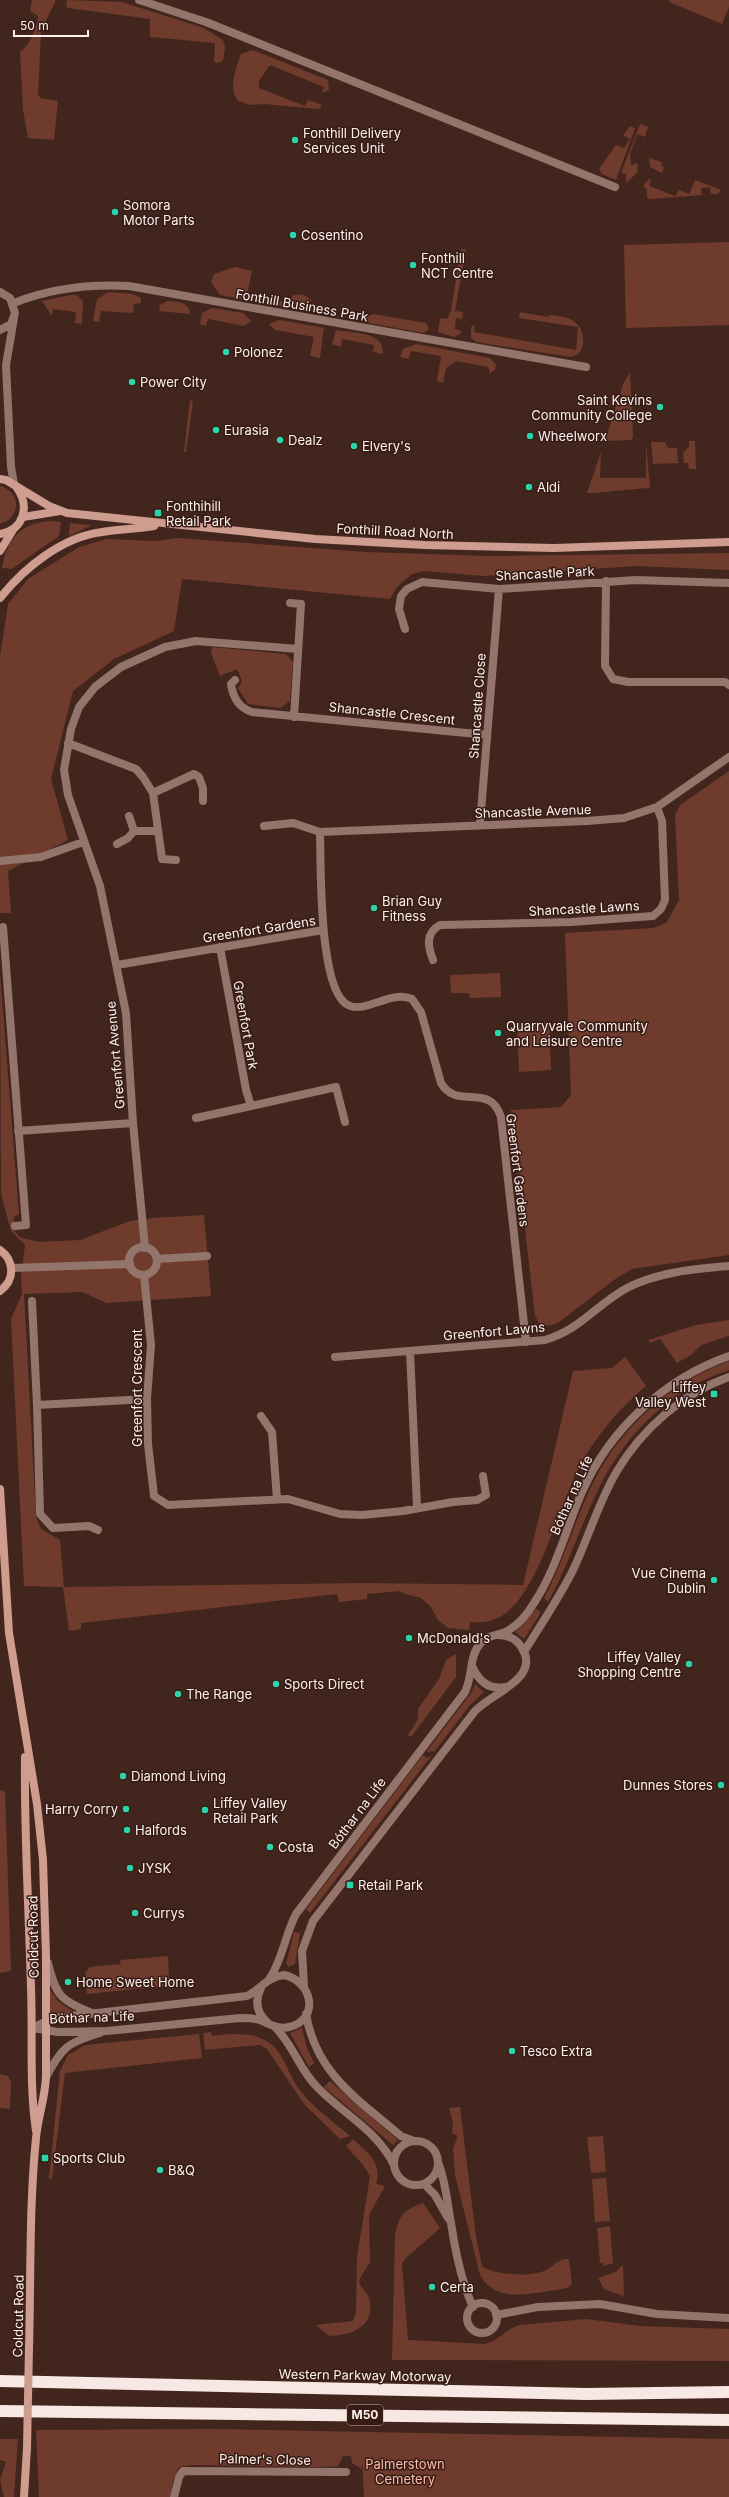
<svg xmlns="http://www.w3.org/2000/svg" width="729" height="2497" viewBox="0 0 729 2497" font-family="Inter,sans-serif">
<rect width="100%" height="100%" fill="#42261e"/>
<!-- green -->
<path fill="#6e3b2d" d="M32,0H55V2L41,31L38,94L40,98L58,101L54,140L28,138L23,110L20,52C31,44 36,29 38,16L30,11Z
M67,0L122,2L204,28L223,40L225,47L223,61L217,63L214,61L215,43L150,37V19L68,8L66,6Z
M670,0H729V7L722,24L669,2Z
M253,50L328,80L329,90L322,93L324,87L270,65L259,81V88L305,106L308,100L322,105L319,109L264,104L251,105L238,101C228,90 236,67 241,54Z
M640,124L648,127L645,137L637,134L630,154L631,165L638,163L637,173L626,183V174L621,173Z
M630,126L635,128L616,180L602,174L599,169L616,145L624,148L630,139L623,135Z
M649,158L662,162L661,166L664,167L662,173L650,167Z
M649,179H651L649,186L675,196L679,190L689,194L695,180L721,190L718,194H711L710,187L701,188L702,195L649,199L647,198V189L644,188V184Z
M729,242V325L626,328L624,245Z
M461,249H466L455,311L463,312L462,319L456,318L455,329L462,331L461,333L454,337L438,332L440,318L447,319L451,311Z
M235,267L252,271L247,295L291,303L292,296C299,293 307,295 311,300L310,307L299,309L220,295L211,282L214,274Z
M108,292L133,294L141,298V303L134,304L133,313L101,311L99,322L93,321L97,299Z
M70,295H77L83,301L82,324L75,323L76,312L53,309L52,316L42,301Z
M167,301C178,302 189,301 190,314L159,311L160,305Z
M212,308L243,313L251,321L244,326L208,319L206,326L200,324L202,313Z
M520,312L548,317L549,315C559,316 568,316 576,323C586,332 587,355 570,357L476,342L471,338V327L475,325L474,332L576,350L578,327L519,318Z
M373,314L426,323L429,329L424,333L369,323L366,317Z
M280,320L324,328L320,358L310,356L314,337L275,330L269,324Z
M336,330C352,333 385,331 383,354L373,352L374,345L342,339L341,347L332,344Z
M416,344L490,358L496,365L495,370L490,373L488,367L456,361L446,368L443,383L437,381L441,356L411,351L409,359L400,357L403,349Z
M630,373L633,437L631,440L605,441L623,384Z
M190,400L193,401L186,452H184Z
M689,441H695L696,469H689L688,463H684L683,452L689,447Z
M651,442H665L668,448H677L678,463L653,464Z
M646,443L650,488C641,488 591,494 587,493L601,452L600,478H646Z
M0,486C22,492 21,518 0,524Z
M48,521L61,522L59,536L12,569L2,568C7,539 19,525 48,521Z
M70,523L90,525V526L69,536Z
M177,538L366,552L487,556L729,553V570L637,566L484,576L424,571L412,574L397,587L390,599L182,579L174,631L114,659L73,691L51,779L68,840L8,871L11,913H0V657L8,604L28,579L79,547L107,539L155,541Z
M212,647L286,654L293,662L290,701L280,708L248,704L238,688L242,681L237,669L220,676L211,653Z
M729,771V1255L632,1269L614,1280L559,1322L553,1325L540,1326L535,1315L511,1110L561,1107L571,1095L565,933L654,928L667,922L679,900L675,815L680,805Z
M500,973L501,997L470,998L469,993H451L450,975Z
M0,974L19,1214L14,1217L13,1228L19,1237L38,1242L80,1240L130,1221L153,1218L204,1215L211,1296L107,1303L82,1292L24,1294L36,1517L41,1529L60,1540L64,1587L362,1583L523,1585L573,1371L612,1368L625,1357L646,1386C621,1407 600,1431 583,1460C559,1501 540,1594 500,1617C490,1622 481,1623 470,1622L469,1630L448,1628L438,1620L431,1607L421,1598L405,1594L400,1591L367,1594V1599L339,1602L337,1594L81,1623V1629L69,1631L63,1587L24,1586L11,1319L22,1294L21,1276L25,1245L11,1231L1,1194Z
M549,1022L551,1070L519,1072L517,1023Z
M729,1320V1336L701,1345L691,1355L677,1363L660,1339L650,1343L648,1340L696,1325Z
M729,1361V1370C671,1389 624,1435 598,1490C580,1527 568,1566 548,1602L544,1598C564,1561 575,1519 594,1481C622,1426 671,1382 729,1361Z
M536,1609L541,1612L524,1639L515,1632Z
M456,1654V1677L411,1737L408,1735L418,1719V1709L439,1679L446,1660Z
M475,1684L484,1692L470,1705L435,1751L426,1752L471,1693Z
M423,1755L427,1758L432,1755L310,1913L306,1909Z
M0,1790L5,1792L11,1971L0,1973Z
M294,1932L300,1933L295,1964L289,1967L286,1964Z
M168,1956L169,1978H175L176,1985L87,1994L85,1973L90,1967L121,1964L120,1960Z
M50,1990L59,2002L74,2012L50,2013Z
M302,2028L307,2048L314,2063L309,2067L290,2033Z
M211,2032L212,2036C233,2033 261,2031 276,2049C286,2061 291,2080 302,2093C315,2109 334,2122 350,2136L340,2139L304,2104L267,2049L260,2045L205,2050L203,2033Z
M199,2034L202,2058L65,2073L52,2179H49L60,2071L68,2055L85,2045Z
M0,2074L8,2076L11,2082L10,2109L0,2108Z
M330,2081L398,2140L393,2145L324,2087Z
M460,2107L476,2237L482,2266C494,2275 529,2277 544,2271C554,2267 556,2259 569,2259L572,2284L569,2287C562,2290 552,2290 544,2292C520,2295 494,2300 480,2275L455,2175L453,2148L458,2136L452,2133L453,2123L449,2108Z
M603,2136L606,2172L591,2173L587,2137Z
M353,2139C367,2152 383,2163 376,2184L385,2186L369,2215L370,2262L359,2280C360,2289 367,2290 369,2298C377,2326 351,2336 329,2336L316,2325L353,2321L356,2313L357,2257L370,2176L363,2165L346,2146Z
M606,2178L610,2221L595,2222L592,2179Z
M423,2203L440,2228L405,2259L402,2264L408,2340L484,2344C498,2341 505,2330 519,2325L586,2319L640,2326L729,2329V2361L392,2360L395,2234C400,2214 404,2210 423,2203Z
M610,2226L613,2263L603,2266V2263H600L597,2228Z
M621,2266H623L624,2296L604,2289L598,2278L616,2272Z
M211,2429L729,2439V2497H364L362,2459V2469L352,2463L351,2456H343L338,2466L319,2467L191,2465L179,2467L173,2480L170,2497H39L36,2430Z
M0,2439H18L14,2497H4L0,2480L6,2462L0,2460Z"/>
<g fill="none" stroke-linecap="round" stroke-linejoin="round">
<!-- minor -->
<path stroke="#94756c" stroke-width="8" d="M139,0L206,22L615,187
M0,292L10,298L15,313L11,324L0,330
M14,303C51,288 89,284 129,286L586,367
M14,318L6,365L11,467L14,484
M606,581L605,666L613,679L628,682H725L729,685
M290,603L301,604L294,717
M405,629L399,609L401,596L407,589L422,582L499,589L636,580L729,583
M235,680L231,684C233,698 239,708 252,712L487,735
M68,743L136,769L143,777L153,793L162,859L176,860
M153,793L194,774L199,777L203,788V801
M480,824L499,589
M264,826L293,823L320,832L587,821L624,818L657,807L729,757
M134,831H158
M320,832C321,863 318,996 350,1006C369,1012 391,990 412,999L421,1012L441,1083C457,1111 489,1081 501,1117L526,1342
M117,844L128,838L134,831L129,816
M0,861L41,857L83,842
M3,927L26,1225L15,1226
M220,947L246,1090L251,1106L336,1087L345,1122
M433,960C428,947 425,933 440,925L571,922L653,916L661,909L665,900L662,821L657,807
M117,965L323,930
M196,1118L251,1106
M18,1131L133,1123
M129 1261a14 14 0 1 1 28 0a14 14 0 1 1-28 0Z
M145,1248L133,1123L126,1013L100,886L68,795L64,770L71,729L79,707L95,687L121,667L165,647L196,641L298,649
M157,1259L207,1256
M12,1268L130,1264
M144,1275L151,1345L147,1399L148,1444L154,1496L168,1505L288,1499L340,1514L362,1515L403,1511L453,1502L477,1500L486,1495L483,1476
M32,1301L37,1405L147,1399
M410,1351L417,1507
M335,1357L545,1340C580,1330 597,1304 627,1288C657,1272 696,1269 729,1266
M37,1405L40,1514L53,1528L89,1526L98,1530
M261,1416L272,1432L277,1499
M306,2014C316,2074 358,2099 401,2136L414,2141
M275,2027C294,2046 299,2069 317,2087C342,2113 378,2131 394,2165
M394 2163a22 22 0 1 1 44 0a22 22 0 1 1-44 0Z
M438,2162C446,2182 447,2202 451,2223C455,2250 461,2281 473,2307
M424,2184L435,2195L448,2218
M467 2318a15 15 0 1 1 30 0a15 15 0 1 1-30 0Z
M496,2315L538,2307L600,2304L657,2314L729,2318
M174,2497L179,2477L183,2471L346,2472"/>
<!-- tertiary -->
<path stroke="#94756c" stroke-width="8" d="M524,1652C541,1624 560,1597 574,1568C589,1536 599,1501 617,1471C642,1429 683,1393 729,1377
M473,1668C479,1681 489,1690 505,1687
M48,1963C56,1997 61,2000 92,2013
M284,1975C313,1981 320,2020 289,2027C277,2030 267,2022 256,2019C251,2018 245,2018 240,2018L107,2031L58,2032L32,2028L53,2018L247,1996C261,1989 267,1977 284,1975Z
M270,1978C283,1958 285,1935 296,1914L465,1692C473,1676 469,1656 480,1644C487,1634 500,1636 509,1630C519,1624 528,1613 534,1603C556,1570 566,1529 582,1492C610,1429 664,1379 729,1356
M304,1986L302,1951L313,1921L475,1711C492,1693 541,1678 522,1648C517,1639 508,1635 498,1635
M261,1988C255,2000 256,2012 267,2022
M46,2077C63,2047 66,2043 100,2033"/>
<!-- secondary -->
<path stroke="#ce9d8f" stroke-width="8" d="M0,479L6,480L49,506L67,513L315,539L425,545L554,548L729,542
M23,517L60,511
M0,534C24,530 30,506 17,488
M0,551L13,530
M0,598C24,568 62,537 102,532C119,529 137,529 154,526
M0,1250C15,1261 15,1280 0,1291
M0,1489L9,1633L37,1804L43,1860L46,1956V2077C45,2098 38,2117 36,2138C29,2207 31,2278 29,2348
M25,1757C24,1834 29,1911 31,1988C33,2036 29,2083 36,2131
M24,2497L27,2448"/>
<!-- motorway -->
<path stroke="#f8e8e4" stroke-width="12" d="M0,2381L586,2394L729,2392
M0,2411L729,2420"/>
<!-- secondary-bridge -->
<path stroke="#ce9d8f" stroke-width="8" d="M27,2448L29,2348"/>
</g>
<!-- markers -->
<g fill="#2ad5ac" stroke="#371c15" stroke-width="1.5">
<circle cx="295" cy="140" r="4"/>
<circle cx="115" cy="212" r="4"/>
<circle cx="293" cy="235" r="4"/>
<circle cx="413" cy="265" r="4"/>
<circle cx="226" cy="352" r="4"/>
<circle cx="132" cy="382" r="4"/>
<circle cx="660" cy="407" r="4"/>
<circle cx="216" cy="430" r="4"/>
<circle cx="530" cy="436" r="4"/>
<circle cx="280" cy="440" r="4"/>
<circle cx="354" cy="446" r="4"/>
<circle cx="529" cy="487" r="4"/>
<rect x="154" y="509" width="8" height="8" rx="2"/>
<circle cx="374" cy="908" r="4"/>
<circle cx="498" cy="1033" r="4"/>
<rect x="710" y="1390" width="8" height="8" rx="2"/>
<circle cx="714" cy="1580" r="4"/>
<circle cx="409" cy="1638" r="4"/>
<circle cx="689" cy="1664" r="4"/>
<circle cx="276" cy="1684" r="4"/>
<circle cx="178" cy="1694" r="4"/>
<circle cx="123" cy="1776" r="4"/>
<circle cx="721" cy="1785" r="4"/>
<circle cx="126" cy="1809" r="4"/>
<circle cx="205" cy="1810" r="4"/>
<circle cx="127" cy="1830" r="4"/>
<circle cx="270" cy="1847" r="4"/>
<circle cx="130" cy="1868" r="4"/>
<rect x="346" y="1881" width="8" height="8" rx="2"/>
<circle cx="135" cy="1913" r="4"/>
<circle cx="68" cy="1982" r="4"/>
<circle cx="512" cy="2051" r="4"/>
<rect x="41" y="2154" width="8" height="8" rx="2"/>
<circle cx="160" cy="2170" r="4"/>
<circle cx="432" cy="2287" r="4"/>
</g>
<g text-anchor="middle" stroke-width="3" stroke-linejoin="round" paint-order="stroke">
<!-- shield labels -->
<rect fill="#371c15" stroke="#c2b1ad" stroke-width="1" x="347" y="2405" width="36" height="20" rx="3"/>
<g font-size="12" font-weight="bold" fill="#fdf1ee">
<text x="365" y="2419">M50</text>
</g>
<!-- poi labels -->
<g font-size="13" fill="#fdf1ee" stroke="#371c15" text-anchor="start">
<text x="303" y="138">Fonthill Delivery<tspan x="303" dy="15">Services Unit</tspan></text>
<text x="123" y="210">Somora<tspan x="123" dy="15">Motor Parts</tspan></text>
<text x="301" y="240">Cosentino</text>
<text x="421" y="263">Fonthill<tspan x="421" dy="15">NCT Centre</tspan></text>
<text x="234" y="357">Polonez</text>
<text x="140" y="387">Power City</text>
<text x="652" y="405" text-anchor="end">Saint Kevins<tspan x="652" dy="15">Community College</tspan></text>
<text x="224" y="435">Eurasia</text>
<text x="538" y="441">Wheelworx</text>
<text x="288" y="445">Dealz</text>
<text x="362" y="451">Elvery's</text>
<text x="537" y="492">Aldi</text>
<text x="166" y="511">Fonthihill<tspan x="166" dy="15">Retail Park</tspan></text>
<text x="382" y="906">Brian Guy<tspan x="382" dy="15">Fitness</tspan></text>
<text x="506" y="1031">Quarryvale Community<tspan x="506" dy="15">and Leisure Centre</tspan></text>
<text x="706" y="1392" text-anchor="end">Liffey<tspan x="706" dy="15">Valley West</tspan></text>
<text x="706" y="1578" text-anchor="end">Vue Cinema<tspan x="706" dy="15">Dublin</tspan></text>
<text x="417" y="1643">McDonald's</text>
<text x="681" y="1662" text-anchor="end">Liffey Valley<tspan x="681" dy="15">Shopping Centre</tspan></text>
<text x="284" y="1689">Sports Direct</text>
<text x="186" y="1699">The Range</text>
<text x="131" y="1781">Diamond Living</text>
<text x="713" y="1790" text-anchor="end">Dunnes Stores</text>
<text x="213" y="1808">Liffey Valley<tspan x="213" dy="15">Retail Park</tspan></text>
<text x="118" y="1814" text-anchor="end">Harry Corry</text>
<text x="135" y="1835">Halfords</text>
<text x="278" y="1852">Costa</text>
<text x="138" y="1873">JYSK</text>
<text x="358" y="1890">Retail Park</text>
<text x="143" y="1918">Currys</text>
<text x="76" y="1987">Home Sweet Home</text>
<text x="520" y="2056">Tesco Extra</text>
<text x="53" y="2163">Sports Club</text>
<text x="168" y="2175">B&amp;Q</text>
<text x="440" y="2292">Certa</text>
</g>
<!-- street labels -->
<g font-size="13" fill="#fdf1ee" stroke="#371c15">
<text transform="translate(302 305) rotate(10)" y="5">Fonthill Business Park</text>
<text transform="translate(395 531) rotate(3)" y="5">Fonthill Road North</text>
<text transform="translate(545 573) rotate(-3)" y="5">Shancastle Park</text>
<text transform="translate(477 706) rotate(-86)" y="5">Shancastle Close</text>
<text transform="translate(392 713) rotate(6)" y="5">Shancastle Crescent</text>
<text transform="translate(533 811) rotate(-2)" y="5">Shancastle Avenue</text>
<text transform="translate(584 908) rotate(-3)" y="5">Shancastle Lawns</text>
<text transform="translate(259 929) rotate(-9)" y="5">Greenfort Gardens</text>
<text transform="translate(246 1025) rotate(80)" y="5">Greenfort Park</text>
<text transform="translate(115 1055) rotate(-95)" y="5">Greenfort Avenue</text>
<text transform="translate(518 1170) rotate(83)" y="5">Greenfort Gardens</text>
<text transform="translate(494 1331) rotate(-5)" y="5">Greenfort Lawns</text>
<text transform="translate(137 1388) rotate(-90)" y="5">Greenfort Crescent</text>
<text transform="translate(571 1495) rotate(-66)" y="5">Bóthar na Life</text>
<text transform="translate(357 1813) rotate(-53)" y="5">Bóthar na Life</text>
<text transform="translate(33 1937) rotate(-91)" y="5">Coldcut Road</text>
<text transform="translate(92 2017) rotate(-2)" y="5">Bóthar na Life</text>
<text transform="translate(18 2316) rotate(-89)" y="5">Coldcut Road</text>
<text transform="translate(365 2375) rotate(1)" y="5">Western Parkway Motorway</text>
<text transform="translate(265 2459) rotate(1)" y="5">Palmer's Close</text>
</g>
<!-- park labels -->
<g font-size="13" fill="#f9bcac" stroke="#371c15">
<text x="405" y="2469">Palmerstown<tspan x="405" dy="15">Cemetery</tspan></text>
</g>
</g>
<!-- scale -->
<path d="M14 30v6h74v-6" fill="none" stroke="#fdf1ee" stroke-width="2"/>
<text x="20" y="30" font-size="12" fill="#fdf1ee" stroke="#371c15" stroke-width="3" paint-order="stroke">50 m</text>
</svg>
